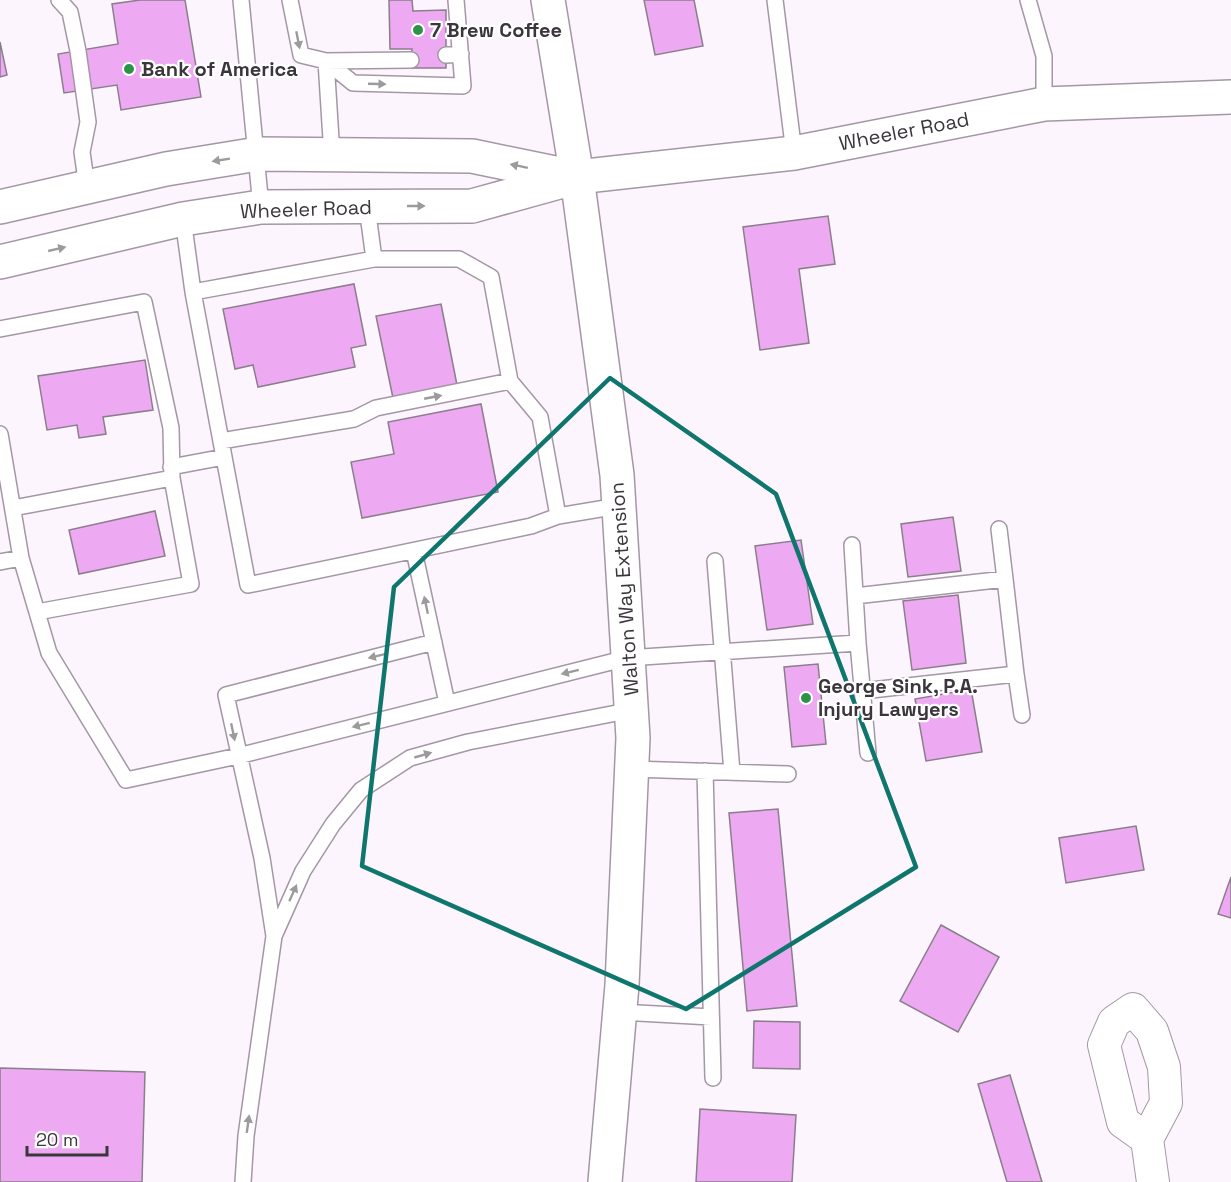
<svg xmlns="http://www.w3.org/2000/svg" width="1231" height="1182" viewBox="0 0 1231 1182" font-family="'Space Grotesk',sans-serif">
<rect width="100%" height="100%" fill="#fdf5fe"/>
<!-- building -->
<path fill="#edaaf2" stroke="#8a7e8b" stroke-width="1.5" d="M140,0H185L201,97L121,110L117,85L64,93L58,54L118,44L112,4Z
M389,0H412L413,11L446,10V68H410L412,49H390Z
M644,0H694L703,46L655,55Z
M0,42L7,75L0,77Z
M828,216L835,264L799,269L809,343L760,350L743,227Z
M354,284L366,345L351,348L355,367L258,387L253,365L235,369L223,309Z
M441,304L457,385L393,398L376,316Z
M145,360L153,410L103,417L106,434L79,438L77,425L47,430L38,376Z
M481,404L498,492L362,518L351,462L394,454L388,422Z
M155,511L165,556L79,574L69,530Z
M953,517L961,571L908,577L901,524Z
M801,540L813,624L767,630L755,546Z
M958,595L966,663L912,670L903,601Z
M818,664L826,744L792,747L784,667Z
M971,689L982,752L926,761L915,699Z
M778,809L797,1006L747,1011L729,813Z
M1136,826L1144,870L1066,883L1059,838Z
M1231,877V918L1218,914Z
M941,925L999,957L958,1032L900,1001Z
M754,1021L800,1022V1069L753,1068Z
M0,1068L145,1072L142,1182H0Z
M1010,1075L1042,1182H1007L978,1084Z
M700,1109L796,1115L792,1182H696Z"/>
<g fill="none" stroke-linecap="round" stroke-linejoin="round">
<!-- service casing -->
<g stroke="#a497a5" stroke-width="18">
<path id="service" d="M59,0L70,12L78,51L88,122L82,152L87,187
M241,0L261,207
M290,0L301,55L326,61L411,60
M775,0L794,153
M1028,0L1044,56V104
M446,55L461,54
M326,61L353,83L463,86L456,0
M326,61L332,155
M367,207L374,259
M183,219L193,292L248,585L531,526L558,516L540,417L510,381L491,277L459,259H374L193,292
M0,329L144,302L171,428L172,478
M0,434L21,558L49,653L126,780L238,756L627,658L858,643L868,753
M221,441L354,419L376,408L510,381
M171,467L224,457
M13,508L172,478L191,584L37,612
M558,516L618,506
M999,529L1005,579
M852,545L858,643
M414,551L447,703
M715,561L732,772
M0,562L21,558
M855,596L1005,579L1016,674L862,691
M1016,674L1022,715
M632,769L788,774
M705,771L713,1078
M274,936L262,858L226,695L434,642
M620,1012L711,1017
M243,1182L246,1136L274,936L303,871L333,824L361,790L410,758L468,742L632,710"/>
</g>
<!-- minor casing -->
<g stroke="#a497a5" stroke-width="34">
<path id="minor" d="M1147,1139L1123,1122L1104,1045L1114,1022L1133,1009L1152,1031L1164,1067L1166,1103L1147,1139L1153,1182"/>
</g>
<!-- tertiary casing -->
<g stroke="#a497a5" stroke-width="36">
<path id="tertiary" d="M577,177L794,153L1044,104L1231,97"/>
</g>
<!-- secondary casing -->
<g stroke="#a497a5" stroke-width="36">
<path id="secondary" d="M548,0L577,177L617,475L633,738L622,985L605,1182
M0,207L166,169L258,154L472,156L569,176
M0,262L183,219L261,207L472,206L577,177"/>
</g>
<!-- service -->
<use href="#service" stroke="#fff" stroke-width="15"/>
<!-- minor -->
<use href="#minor" stroke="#fff" stroke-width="32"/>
<!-- tertiary -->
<use href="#tertiary" stroke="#fff" stroke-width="33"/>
<!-- secondary -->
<use href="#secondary" stroke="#fff" stroke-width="33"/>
</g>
<!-- one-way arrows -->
<defs><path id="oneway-solid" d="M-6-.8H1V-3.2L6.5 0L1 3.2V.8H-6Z" transform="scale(1.5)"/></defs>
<g fill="#9d9a9e">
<use href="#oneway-solid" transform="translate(298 40) rotate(79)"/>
<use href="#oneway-solid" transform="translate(377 84) rotate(2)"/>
<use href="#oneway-solid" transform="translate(221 160) rotate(171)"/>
<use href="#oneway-solid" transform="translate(519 166) rotate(-168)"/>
<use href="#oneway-solid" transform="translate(416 206)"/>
<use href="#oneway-solid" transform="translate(57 249) rotate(-13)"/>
<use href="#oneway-solid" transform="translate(433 397) rotate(-11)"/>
<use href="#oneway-solid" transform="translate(426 605) rotate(-102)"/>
<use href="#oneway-solid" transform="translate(377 656) rotate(166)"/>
<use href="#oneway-solid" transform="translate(570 672) rotate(166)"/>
<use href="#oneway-solid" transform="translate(361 725) rotate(166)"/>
<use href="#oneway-solid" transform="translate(233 732) rotate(78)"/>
<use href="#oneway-solid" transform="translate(423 755) rotate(-16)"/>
<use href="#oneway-solid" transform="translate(293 893) rotate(-66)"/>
<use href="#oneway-solid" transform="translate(248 1124) rotate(-82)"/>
</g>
<!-- marked area -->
<path fill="none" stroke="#0f766e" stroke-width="4.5" stroke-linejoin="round" d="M610,378L776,494L916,867L686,1009L362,866L394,587Z"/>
<!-- markers -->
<g fill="#2d9349" stroke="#fff" stroke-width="2">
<circle cx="418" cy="30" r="6"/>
<circle cx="129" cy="69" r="6"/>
<circle cx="806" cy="698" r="6"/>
</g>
<g text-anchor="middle" stroke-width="4.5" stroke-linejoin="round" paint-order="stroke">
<!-- poi labels -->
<g font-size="20" font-weight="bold" fill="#3b363c" stroke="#fff" text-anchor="start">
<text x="430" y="37">7 Brew Coffee</text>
<text x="141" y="76">Bank of America</text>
<text x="818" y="693">George Sink, P.A.<tspan x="818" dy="23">Injury Lawyers</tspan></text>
</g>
<!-- street labels -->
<g font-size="20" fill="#3b363c" stroke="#fff">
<text transform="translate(904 131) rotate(-11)" y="7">Wheeler Road</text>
<text transform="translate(306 209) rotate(-2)" y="7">Wheeler Road</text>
<text transform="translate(624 589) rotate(-94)" y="7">Walton Way Extension</text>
</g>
</g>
<!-- scale -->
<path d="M27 1146v9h80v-9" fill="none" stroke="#3b363c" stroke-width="3"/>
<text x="36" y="1146" font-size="18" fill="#3b363c" stroke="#ffffff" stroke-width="4.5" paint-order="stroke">20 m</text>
</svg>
